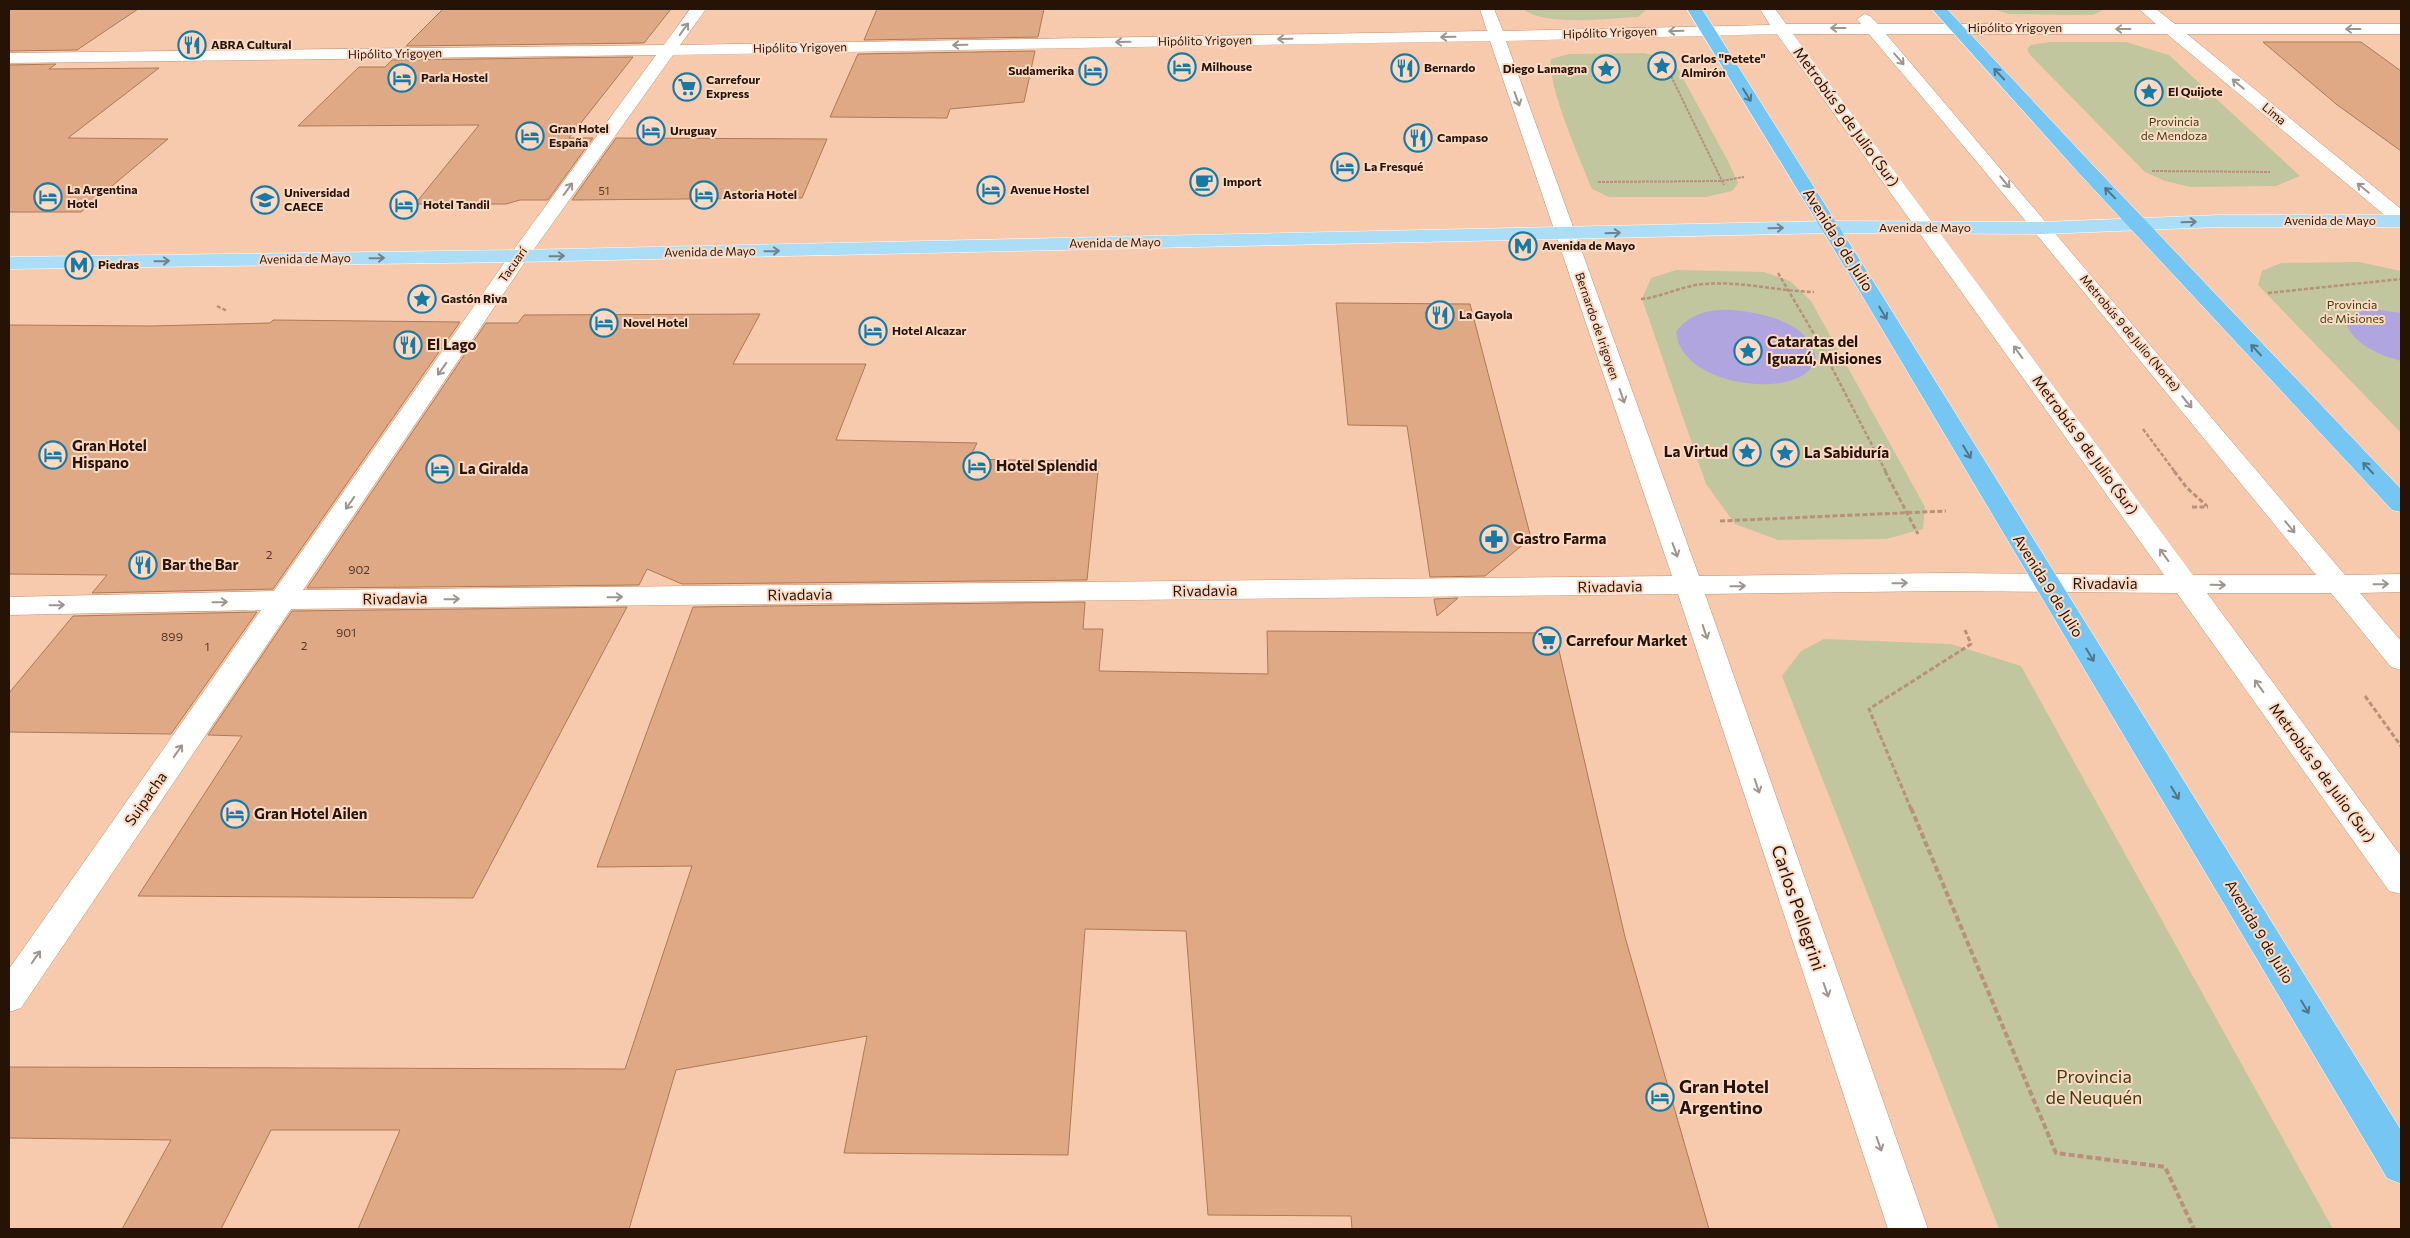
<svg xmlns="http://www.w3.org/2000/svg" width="2410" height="1238" viewBox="0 0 2410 1238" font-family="Commissioner,sans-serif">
<rect width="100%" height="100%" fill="#f8caad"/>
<!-- green -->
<path fill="#c1c69e" d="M1523,9H1647L1638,17C1610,18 1544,27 1523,9Z
M1993,9H2105L2093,15L2009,14Z
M2050,42H2126L2169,55L2300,176L2276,186L2191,187L2165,181L2145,172L2030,55L2027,49L2031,45Z
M1644,53L1667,59L1678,69L1729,163L1738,183L1732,191L1706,197H1609L1592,189C1581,161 1547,86 1551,59L1569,54Z
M2359,262L2401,271V433L2258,285L2262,271L2281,263Z
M1676,270L1764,272L1790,281L1811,301L1925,507L1923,529L1886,539L1778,540L1735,524L1706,484L1642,299L1651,278Z
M1824,639L1951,644L2021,666L2333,1229H1999L1782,676L1801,651Z"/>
<!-- water -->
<path fill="#b1a5df" d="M2373,309L2401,313V361C2380,355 2354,345 2346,323C2353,312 2362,311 2373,309Z
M1733,310C1762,313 1806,321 1815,354C1817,364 1808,373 1800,377C1764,395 1680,379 1676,332C1690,313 1710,309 1733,310Z"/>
<!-- building -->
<path fill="#e0a985" stroke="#ad7956" d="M9,9H138L77,50L9,51Z
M443,9H671L644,43L406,46Z
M877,9H1044L1038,37L864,40Z
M2263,42H2361L2401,71V151L2336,104Z
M1035,51L1024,102L950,109L947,118L830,117L858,54Z
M633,57L569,138H593L548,200H520L506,204H415L479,125L298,126L359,67H385L392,60Z
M56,64L49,69L159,68L68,138L168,139L81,212H9V65Z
M616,138L827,139L802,198L572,200Z
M1336,303L1470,304L1531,538L1485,576L1430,577L1407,426L1348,425Z
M760,314L733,364H866L836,440L977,443L969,459L1099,462L1087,580L682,584L647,569L639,585L307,588L486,323H518L524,315Z
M273,320L460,322L273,589L92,593L107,575L9,574V325L152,326L270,323Z
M1458,598L1437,616L1434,599Z
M1085,602L1083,629H1103L1099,671L1268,674L1267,631L1555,633L1625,937L1709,1229H1352L1351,1216L1208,1215L1186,931L1085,929L1068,1155L844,1153L867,1036L676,1070L629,1229H358L400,1130H271L221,1229H122L171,1140L9,1138V1067L625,1069L692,866L597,867L693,607Z
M627,607L473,898L138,896L242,736L208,735L292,611Z
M257,612L171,734L9,732V693L73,616Z"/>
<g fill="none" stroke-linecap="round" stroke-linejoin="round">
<!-- minor casing -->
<g stroke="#c48f6b" stroke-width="1">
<path id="minor" d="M690,9H706L680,45L1487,31L1480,9H1494L1503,31L1770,25L1760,9H1775L1786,24H1861L1857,19L1865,14L1870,16L1878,24H2156L2139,9H2156L2175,24H2401V34H2187L2401,209V225L2394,223L2167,34H1886L2345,575L2401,574V592L2360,593L2401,641V670L2391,667L2331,593H2207L2401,856V894L2389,891L2177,593L1942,591L1705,594L1928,1229H1888L1678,594L291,609L21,1008L9,1012V969L261,610L9,615V597L274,591L512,252L656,55L9,63V53L664,45ZM1777,34L2164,575L1942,573L1699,576L1506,41ZM1793,34H1869L1982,168L2316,575H2193ZM1490,41L1672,576L303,590L527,259L673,55Z"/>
</g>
<!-- major casing -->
<g stroke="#fff" stroke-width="1">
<path id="major" d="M2219,215H2401V227H2219L2043,234L1829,233L519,262L9,269V257L519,250L1829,221L2043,222Z"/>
</g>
<!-- highway casing -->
<g stroke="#fff" stroke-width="1">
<path id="highway" d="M1687,9H1702L1880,292L2401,1130V1184L2387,1178L1860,292Z
M1932,9H1947L2090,162L2401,489V512L2392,510L2076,170Z"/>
</g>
<!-- path-far3 -->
<path stroke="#b79179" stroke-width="2" stroke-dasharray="3 1" stroke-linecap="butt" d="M1671,76L1724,185
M2152,171L2270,172
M1598,182L1721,181L1744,177"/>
<!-- path-far2 -->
<path stroke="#b79179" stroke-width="2.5" stroke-dasharray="4 2" stroke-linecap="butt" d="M1778,273L1817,339L1886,472
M2268,293L2401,279
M1641,299C1663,297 1683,285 1705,284C1741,281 1778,291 1814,292
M217,306L227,311
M2143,429L2175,472"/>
<!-- path-far1 -->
<path stroke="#b79179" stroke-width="3" stroke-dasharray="5 2.5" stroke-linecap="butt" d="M1885,471L1918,534
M2174,471L2187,488L2207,506
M2192,507H2208
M1720,521L1946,511
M2365,696L2401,746
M1911,809L1869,709L1971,644L1965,630"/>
<!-- path -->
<path stroke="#b79179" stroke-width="4" stroke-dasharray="6 3" stroke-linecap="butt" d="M1911,808L2056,1153L2165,1167L2194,1229"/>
<!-- minor -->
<use href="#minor" fill="#fff" fill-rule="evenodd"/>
<!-- major -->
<use href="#major" fill="#acddf7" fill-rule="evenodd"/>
<!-- highway -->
<use href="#highway" fill="#75c6f2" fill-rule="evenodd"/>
</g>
<!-- one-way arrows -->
<defs><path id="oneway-shaft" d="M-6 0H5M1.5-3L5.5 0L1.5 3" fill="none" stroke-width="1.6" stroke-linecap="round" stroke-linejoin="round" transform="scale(1.25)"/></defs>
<g stroke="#9e958e">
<use href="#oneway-shaft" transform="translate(1838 28) rotate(180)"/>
<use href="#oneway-shaft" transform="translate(684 29) rotate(-54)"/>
<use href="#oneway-shaft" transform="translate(2123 29) rotate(-180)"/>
<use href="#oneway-shaft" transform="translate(2353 29) rotate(180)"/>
<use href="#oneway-shaft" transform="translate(1676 31) rotate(178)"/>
<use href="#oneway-shaft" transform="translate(1448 37) rotate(179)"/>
<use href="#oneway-shaft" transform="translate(1285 39) rotate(179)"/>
<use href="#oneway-shaft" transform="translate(1123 42) rotate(179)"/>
<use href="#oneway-shaft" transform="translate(960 45) rotate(179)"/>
<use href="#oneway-shaft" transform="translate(1899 59) rotate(49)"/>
<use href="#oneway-shaft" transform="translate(2238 84) rotate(-140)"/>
<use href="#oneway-shaft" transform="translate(1517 99) rotate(70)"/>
<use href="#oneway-shaft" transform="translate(2005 182) rotate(50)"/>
<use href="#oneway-shaft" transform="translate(2363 188) rotate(-141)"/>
<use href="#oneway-shaft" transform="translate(568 189) rotate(-54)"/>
<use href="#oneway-shaft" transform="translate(2018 352) rotate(-126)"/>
<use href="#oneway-shaft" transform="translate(442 369) rotate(125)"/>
<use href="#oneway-shaft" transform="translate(1622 396) rotate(71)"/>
<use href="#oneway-shaft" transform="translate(2187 402) rotate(50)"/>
<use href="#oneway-shaft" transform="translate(350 503) rotate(125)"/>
<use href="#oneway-shaft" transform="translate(2290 527) rotate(50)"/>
<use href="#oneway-shaft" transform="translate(1675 550) rotate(70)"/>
<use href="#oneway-shaft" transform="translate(2164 555) rotate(-126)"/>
<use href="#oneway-shaft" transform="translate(1900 583) rotate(-1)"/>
<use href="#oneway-shaft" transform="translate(2381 584) rotate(-1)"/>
<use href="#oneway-shaft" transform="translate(2218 585) rotate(1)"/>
<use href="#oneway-shaft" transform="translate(1738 586) rotate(-1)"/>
<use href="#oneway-shaft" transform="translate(615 597) rotate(-1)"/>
<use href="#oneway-shaft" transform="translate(452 599) rotate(-1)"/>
<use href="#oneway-shaft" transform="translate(220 602) rotate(-1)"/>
<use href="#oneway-shaft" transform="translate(57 605) rotate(-1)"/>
<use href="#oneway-shaft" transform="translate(1705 632) rotate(71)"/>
<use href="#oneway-shaft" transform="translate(2259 686) rotate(-126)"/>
<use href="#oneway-shaft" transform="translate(178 751) rotate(-55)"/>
<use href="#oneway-shaft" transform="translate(1757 786) rotate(71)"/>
<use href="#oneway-shaft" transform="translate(36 957) rotate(-55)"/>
<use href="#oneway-shaft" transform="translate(1826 990) rotate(71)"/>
<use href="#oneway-shaft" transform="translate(1879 1144) rotate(71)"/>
</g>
<g stroke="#527587">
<use href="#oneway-shaft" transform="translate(1999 74) rotate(-133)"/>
<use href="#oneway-shaft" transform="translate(1747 95) rotate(58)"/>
<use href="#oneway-shaft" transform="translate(2110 193) rotate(-134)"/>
<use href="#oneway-shaft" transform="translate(1883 313) rotate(59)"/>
<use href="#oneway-shaft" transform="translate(2256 350) rotate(-133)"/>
<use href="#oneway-shaft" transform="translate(1967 452) rotate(59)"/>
<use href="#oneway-shaft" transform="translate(2368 468) rotate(-133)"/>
<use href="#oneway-shaft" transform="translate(2090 655) rotate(59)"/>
<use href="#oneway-shaft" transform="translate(2175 793) rotate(59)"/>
<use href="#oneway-shaft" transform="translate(2305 1007) rotate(59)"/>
</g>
<g stroke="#70828a">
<use href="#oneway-shaft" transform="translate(2189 222) rotate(-2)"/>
<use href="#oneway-shaft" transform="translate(1776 228) rotate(-1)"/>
<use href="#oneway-shaft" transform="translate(1613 233) rotate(-2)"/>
<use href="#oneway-shaft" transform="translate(772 251) rotate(-1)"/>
<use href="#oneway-shaft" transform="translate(557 256) rotate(-1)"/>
<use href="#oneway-shaft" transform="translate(377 258) rotate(-1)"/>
<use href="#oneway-shaft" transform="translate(162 261) rotate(-1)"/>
</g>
<!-- icons -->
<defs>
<g id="restaurant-ring" transform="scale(1.4375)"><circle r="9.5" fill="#fddac4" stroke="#177aa6" stroke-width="1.5"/><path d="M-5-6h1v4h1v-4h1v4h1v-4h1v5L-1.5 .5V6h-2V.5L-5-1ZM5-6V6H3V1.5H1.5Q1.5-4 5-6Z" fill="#177aa6"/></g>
<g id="sight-ring" transform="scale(1.4375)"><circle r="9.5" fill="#fddac4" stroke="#177aa6" stroke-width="1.5"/><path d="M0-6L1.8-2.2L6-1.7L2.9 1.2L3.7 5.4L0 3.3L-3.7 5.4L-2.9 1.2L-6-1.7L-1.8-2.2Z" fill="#177aa6"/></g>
<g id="hotel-ring" transform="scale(1.4375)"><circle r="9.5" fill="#fddac4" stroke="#177aa6" stroke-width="1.5"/><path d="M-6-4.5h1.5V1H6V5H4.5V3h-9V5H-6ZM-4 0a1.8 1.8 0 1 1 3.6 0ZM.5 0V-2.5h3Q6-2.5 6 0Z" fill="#177aa6"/></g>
<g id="supermarket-ring" transform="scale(1.4375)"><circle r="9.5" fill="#fddac4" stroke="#177aa6" stroke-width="1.5"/><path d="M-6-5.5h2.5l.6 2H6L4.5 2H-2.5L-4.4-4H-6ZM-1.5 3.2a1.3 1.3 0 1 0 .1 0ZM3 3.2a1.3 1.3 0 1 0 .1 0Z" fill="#177aa6"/></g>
<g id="cafe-ring" transform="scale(1.4375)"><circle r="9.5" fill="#fddac4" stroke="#177aa6" stroke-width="1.5"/><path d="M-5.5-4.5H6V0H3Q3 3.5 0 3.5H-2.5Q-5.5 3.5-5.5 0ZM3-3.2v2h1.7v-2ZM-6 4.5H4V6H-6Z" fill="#177aa6"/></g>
<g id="university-ring" transform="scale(1.4375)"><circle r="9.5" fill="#fddac4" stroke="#177aa6" stroke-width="1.5"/><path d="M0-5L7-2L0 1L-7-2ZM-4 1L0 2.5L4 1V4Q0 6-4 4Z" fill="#177aa6"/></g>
<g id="metro-ring" transform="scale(1.4375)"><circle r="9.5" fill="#fddac4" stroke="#177aa6" stroke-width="1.5"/><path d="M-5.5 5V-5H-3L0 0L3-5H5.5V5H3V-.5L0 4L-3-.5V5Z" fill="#177aa6"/></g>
<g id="pharmacy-ring" transform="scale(1.4375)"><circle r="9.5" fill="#fddac4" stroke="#177aa6" stroke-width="1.5"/><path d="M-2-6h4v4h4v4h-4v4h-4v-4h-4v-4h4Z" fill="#177aa6"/></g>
</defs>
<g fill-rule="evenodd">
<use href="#restaurant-ring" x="192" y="45"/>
<use href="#sight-ring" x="1662" y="66"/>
<use href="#hotel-ring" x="1182" y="67"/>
<use href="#restaurant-ring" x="1405" y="68"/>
<use href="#sight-ring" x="1606" y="69"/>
<use href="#hotel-ring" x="1093" y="71"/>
<use href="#hotel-ring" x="402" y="78"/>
<use href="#supermarket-ring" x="687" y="87"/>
<use href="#sight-ring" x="2149" y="92"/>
<use href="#hotel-ring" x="651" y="131"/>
<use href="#hotel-ring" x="530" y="136"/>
<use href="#restaurant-ring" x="1418" y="138"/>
<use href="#hotel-ring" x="1345" y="167"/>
<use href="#cafe-ring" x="1204" y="182"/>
<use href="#hotel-ring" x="991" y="190"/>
<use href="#hotel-ring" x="704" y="195"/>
<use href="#hotel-ring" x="48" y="197"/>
<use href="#university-ring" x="265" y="200"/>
<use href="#hotel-ring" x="404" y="205"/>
<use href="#metro-ring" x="1523" y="246"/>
<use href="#metro-ring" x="79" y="265"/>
<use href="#sight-ring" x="422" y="299"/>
<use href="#restaurant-ring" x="1440" y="315"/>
<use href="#hotel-ring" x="604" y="323"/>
<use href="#hotel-ring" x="873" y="331"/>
<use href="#restaurant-ring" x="408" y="345"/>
<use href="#sight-ring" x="1748" y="351"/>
<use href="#sight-ring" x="1747" y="452"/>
<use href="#sight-ring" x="1785" y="453"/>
<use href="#hotel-ring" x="53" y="455"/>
<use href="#hotel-ring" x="977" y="466"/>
<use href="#hotel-ring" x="440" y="469"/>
<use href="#pharmacy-ring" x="1494" y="539"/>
<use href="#restaurant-ring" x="143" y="565"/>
<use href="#supermarket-ring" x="1547" y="641"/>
<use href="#hotel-ring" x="235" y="814"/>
<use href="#hotel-ring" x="1660" y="1097"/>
</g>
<g text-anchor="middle" stroke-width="4" stroke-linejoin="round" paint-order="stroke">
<!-- far-number labels -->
<g font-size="11" fill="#553825">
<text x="604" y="195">51</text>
</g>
<!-- far-street labels -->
<g font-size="12" fill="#271305" stroke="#fddac4">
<text x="2015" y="32">Hipólito Yrigoyen</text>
<text transform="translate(1610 33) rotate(-2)" y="4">Hipólito Yrigoyen</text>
<text transform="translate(1205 41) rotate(-1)" y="4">Hipólito Yrigoyen</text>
<text transform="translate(800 48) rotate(-1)" y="4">Hipólito Yrigoyen</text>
<text transform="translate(395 54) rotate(-1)" y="4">Hipólito Yrigoyen</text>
<text transform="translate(2274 114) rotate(40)" y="4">Lima</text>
<text x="2330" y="225">Avenida de Mayo</text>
<text x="1925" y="232">Avenida de Mayo</text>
<text transform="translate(1115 243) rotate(-1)" y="4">Avenida de Mayo</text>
<text transform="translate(710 252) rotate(-1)" y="4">Avenida de Mayo</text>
<text transform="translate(305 259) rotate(-1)" y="4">Avenida de Mayo</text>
<text transform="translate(513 265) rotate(-55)" y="4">Tacuarí</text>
<text transform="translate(1597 326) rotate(71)" y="4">Bernardo de Irigoyen</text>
<text transform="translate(2130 333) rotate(50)" y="4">Metrobús 9 de Julio (Norte)</text>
</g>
<!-- far-poi labels -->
<g font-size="12" font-weight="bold" fill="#271305" stroke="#fddac4" text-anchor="start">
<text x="211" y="49">ABRA Cultural</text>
<text x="1681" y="63">Carlos "Petete"<tspan x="1681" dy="14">Almirón</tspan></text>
<text x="1201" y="71">Milhouse</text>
<text x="1424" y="72">Bernardo</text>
<text x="1587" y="73" text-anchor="end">Diego Lamagna</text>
<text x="1074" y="75" text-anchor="end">Sudamerika</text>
<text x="421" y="82">Parla Hostel</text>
<text x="706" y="84">Carrefour<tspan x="706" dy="14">Express</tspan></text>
<text x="2168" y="96">El Quijote</text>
<text x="549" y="133">Gran Hotel<tspan x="549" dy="14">España</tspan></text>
<text x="670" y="135">Uruguay</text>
<text x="1437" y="142">Campaso</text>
<text x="1364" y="171">La Fresqué</text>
<text x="1223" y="186">Import</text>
<text x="67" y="194">La Argentina<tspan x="67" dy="14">Hotel</tspan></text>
<text x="1010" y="194">Avenue Hostel</text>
<text x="284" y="197">Universidad<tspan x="284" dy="14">CAECE</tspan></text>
<text x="723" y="199">Astoria Hotel</text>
<text x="423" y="209">Hotel Tandil</text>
<text x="1542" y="250">Avenida de Mayo</text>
<text x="98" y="269">Piedras</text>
<text x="441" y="303">Gastón Riva</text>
<text x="1459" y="319">La Gayola</text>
<text x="623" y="327">Novel Hotel</text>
<text x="892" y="335">Hotel Alcazar</text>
</g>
<!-- far-park labels -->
<g font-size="12" fill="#3d4111" stroke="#fddac4">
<text x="2174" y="126">Provincia<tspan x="2174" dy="14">de Mendoza</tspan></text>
<text x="2352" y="309">Provincia<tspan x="2352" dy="14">de Misiones</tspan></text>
</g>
<!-- number labels -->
<g font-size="12" fill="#553825">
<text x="269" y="559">2</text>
<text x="359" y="574">902</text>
<text x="346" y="637">901</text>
<text x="172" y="641">899</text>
<text x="304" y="650">2</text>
<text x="207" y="651">1</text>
</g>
<!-- street labels -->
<g font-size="15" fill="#271305" stroke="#fddac4">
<text transform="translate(1846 117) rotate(54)" y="5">Metrobús 9 de Julio (Sur)</text>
<text transform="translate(1838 240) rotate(58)" y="5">Avenida 9 de Julio</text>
<text transform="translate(2085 445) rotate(54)" y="5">Metrobús 9 de Julio (Sur)</text>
<text x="2105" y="589">Rivadavia</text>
<text transform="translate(2048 586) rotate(58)" y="5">Avenida 9 de Julio</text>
<text transform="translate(1610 587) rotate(-1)" y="5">Rivadavia</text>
<text transform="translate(1205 591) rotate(-1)" y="5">Rivadavia</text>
<text transform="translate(800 595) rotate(-1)" y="5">Rivadavia</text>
<text transform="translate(395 599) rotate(-1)" y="5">Rivadavia</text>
<text transform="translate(2322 773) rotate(54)" y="5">Metrobús 9 de Julio (Sur)</text>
<text transform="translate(146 799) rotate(-55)" y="5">Suipacha</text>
<text transform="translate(2259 932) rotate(59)" y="5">Avenida 9 de Julio</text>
</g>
<!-- poi labels -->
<g font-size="15" font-weight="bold" fill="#271305" stroke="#fddac4" text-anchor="start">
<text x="1767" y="347">Cataratas del<tspan x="1767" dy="17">Iguazú, Misiones</tspan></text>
<text x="427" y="350">El Lago</text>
<text x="72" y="451">Gran Hotel<tspan x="72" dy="17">Hispano</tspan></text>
<text x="1728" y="457" text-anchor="end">La Virtud</text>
<text x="1804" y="458">La Sabiduría</text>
<text x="996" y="471">Hotel Splendid</text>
<text x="459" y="474">La Giralda</text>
<text x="1513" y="544">Gastro Farma</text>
<text x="162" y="570">Bar the Bar</text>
<text x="1566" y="646">Carrefour Market</text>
<text x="254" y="819">Gran Hotel Ailen</text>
</g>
<!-- near-street labels -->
<g font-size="18" fill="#271305" stroke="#fddac4">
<text transform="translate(1798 908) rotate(71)" y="6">Carlos Pellegrini</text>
</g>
<!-- near-park labels -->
<g font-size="18" fill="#3d4111" stroke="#fddac4">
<text x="2094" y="1083">Provincia<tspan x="2094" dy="21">de Neuquén</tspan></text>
</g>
<!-- near-poi labels -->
<g font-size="18" font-weight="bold" fill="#271305" stroke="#fddac4" text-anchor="start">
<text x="1679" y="1093">Gran Hotel<tspan x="1679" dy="21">Argentino</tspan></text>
</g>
</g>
<!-- border -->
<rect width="2410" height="1238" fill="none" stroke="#271305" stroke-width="20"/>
</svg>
